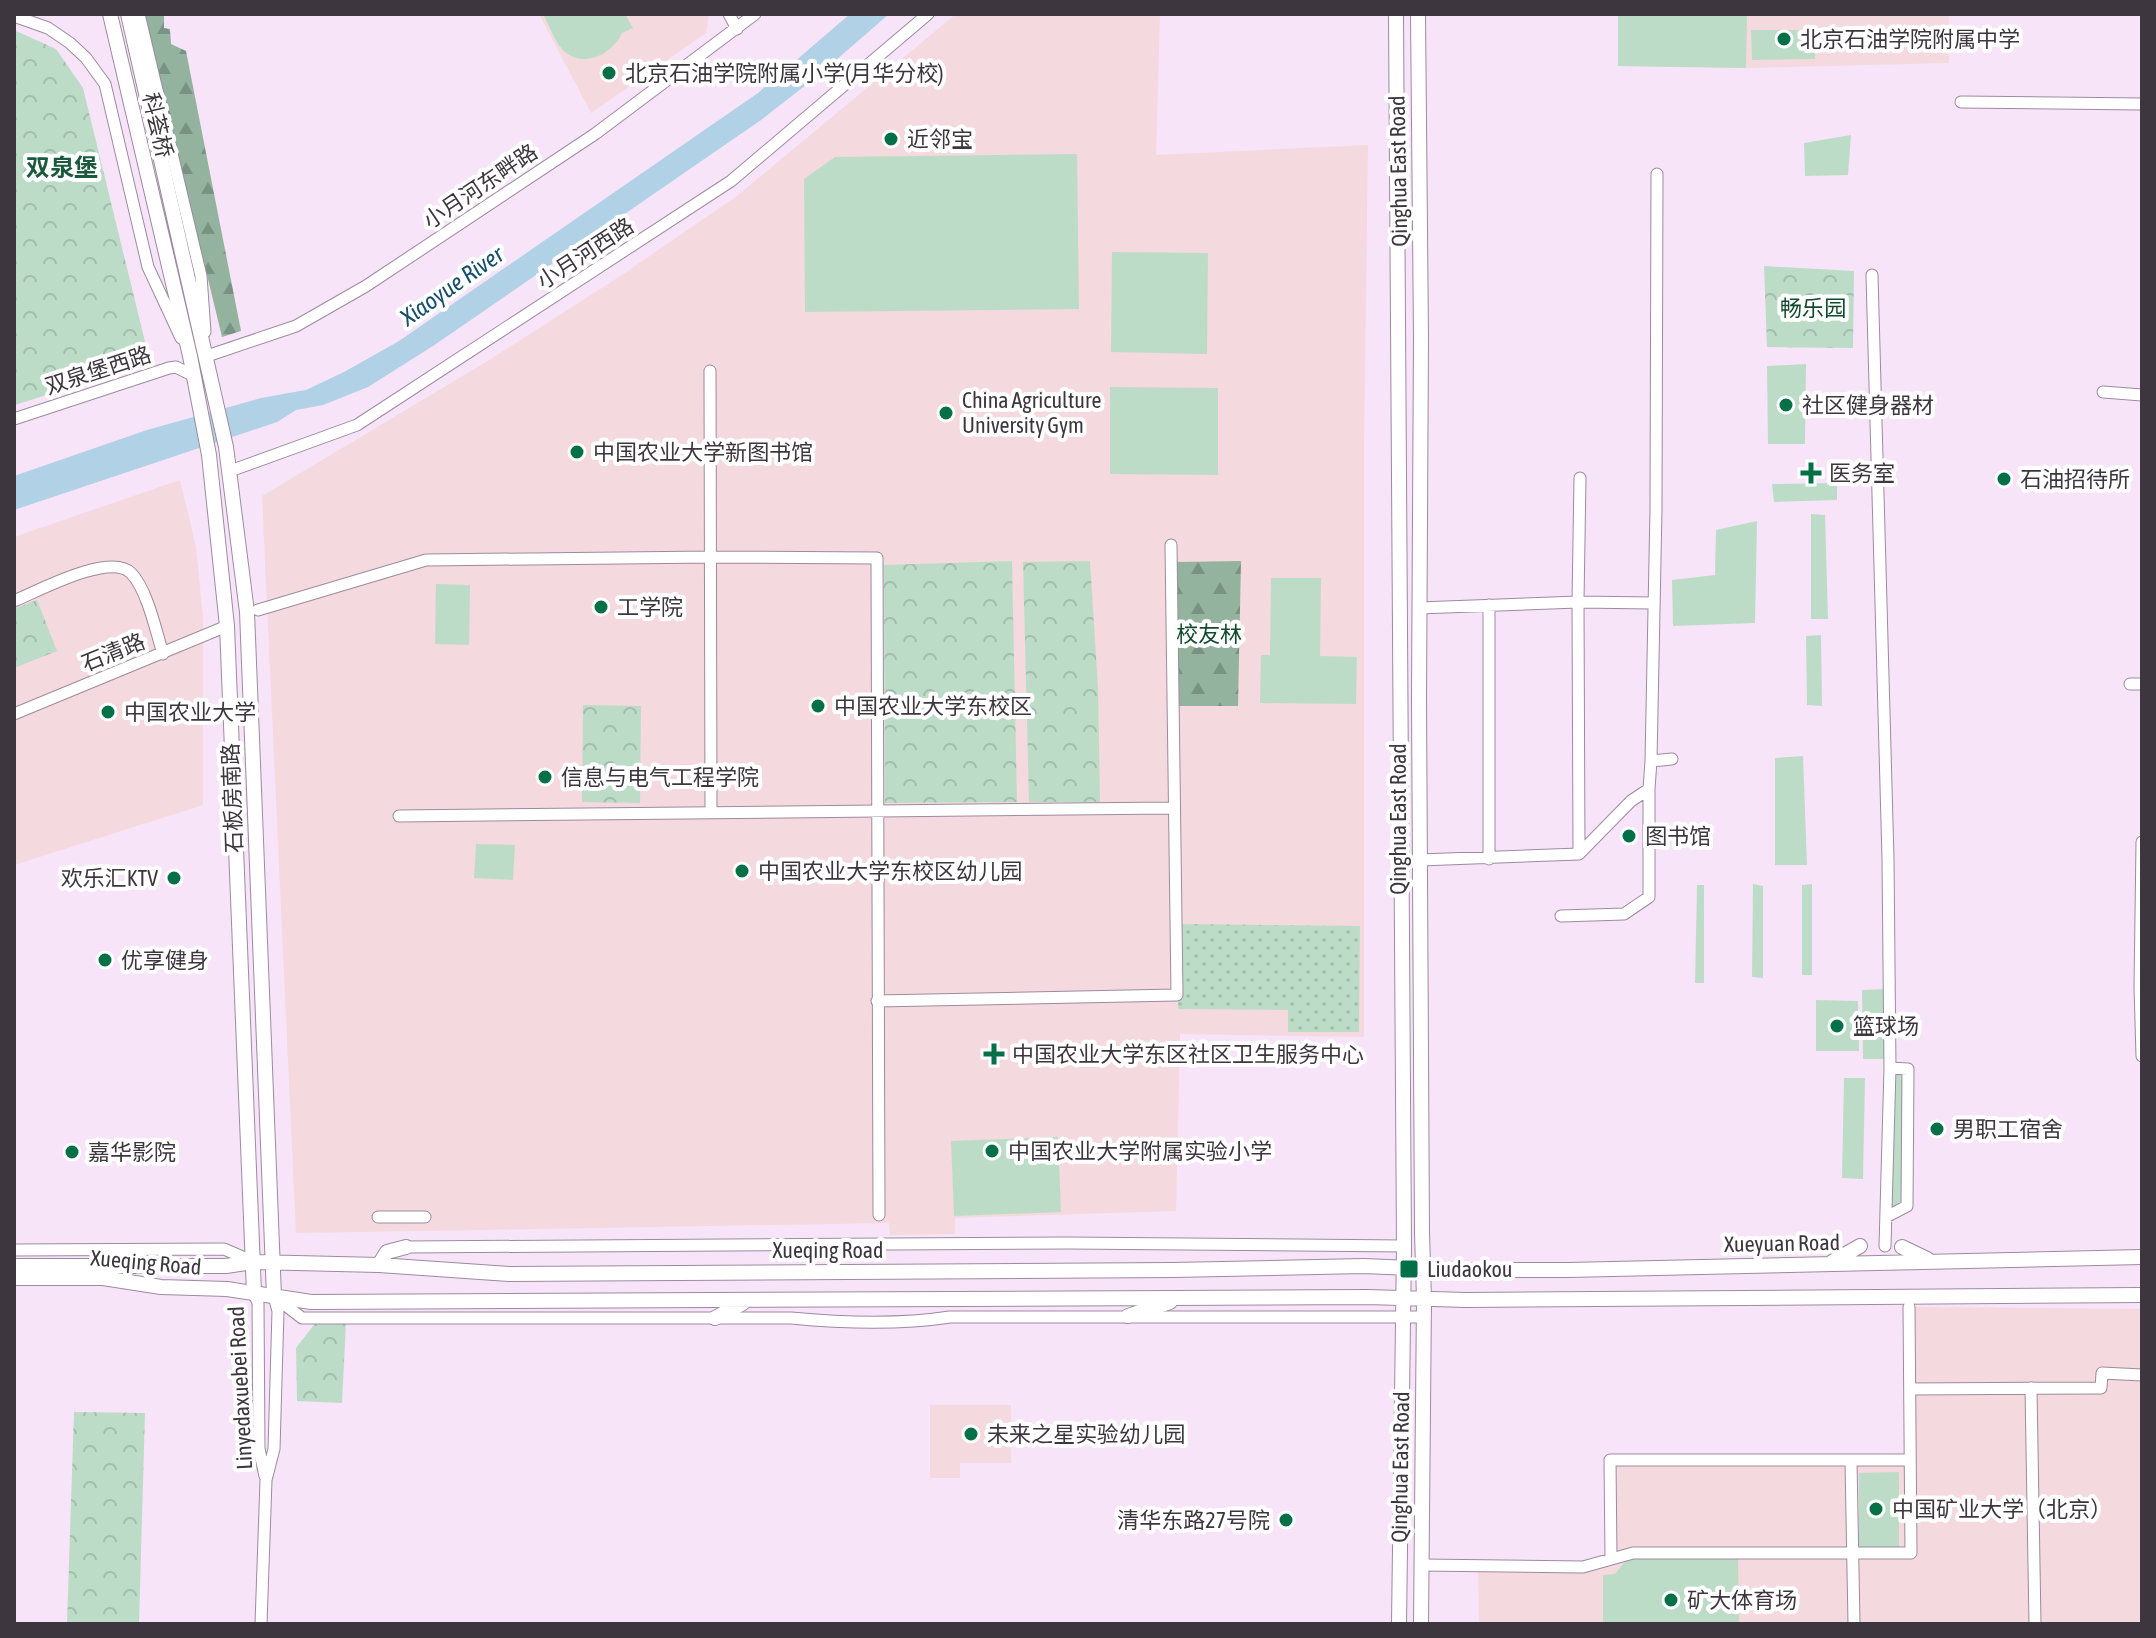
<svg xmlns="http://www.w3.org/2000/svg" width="2156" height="1638" viewBox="0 0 2156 1638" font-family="'Asap Condensed','Noto Sans SC',sans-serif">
<defs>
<pattern id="forest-firs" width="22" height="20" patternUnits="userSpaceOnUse" patternTransform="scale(2)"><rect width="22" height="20" fill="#93b39f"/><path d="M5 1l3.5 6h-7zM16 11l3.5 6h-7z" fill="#799283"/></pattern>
<pattern id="park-crowns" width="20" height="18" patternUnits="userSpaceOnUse" patternTransform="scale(2)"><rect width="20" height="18" fill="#bddcc8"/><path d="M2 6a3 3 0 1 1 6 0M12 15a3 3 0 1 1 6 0" fill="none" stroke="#a3bdad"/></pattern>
<pattern id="garden-dots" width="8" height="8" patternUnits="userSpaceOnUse" patternTransform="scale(2)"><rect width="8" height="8" fill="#bddcc8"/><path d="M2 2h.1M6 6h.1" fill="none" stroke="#a3bdad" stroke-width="1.8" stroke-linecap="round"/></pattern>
</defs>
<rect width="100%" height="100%" fill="#f7e4f8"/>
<!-- education -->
<path fill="#f4d9de" d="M539,14H709L706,33L591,113Z
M956,14H1160L1156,155L1368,145L1364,442V1037L1180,1034L1176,1211L955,1218V1234L890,1235L889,1223L296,1233L262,496L491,359L619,277L737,196Z
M1618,14H1949V63L1746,68L1618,66Z
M180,480L196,547L203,618V805L14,865V537Z
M1909,1307L2142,1309V1624H1479L1478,1570L1583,1567L1610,1558V1460H1910Z
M930,1405H1011V1463H960V1478H930Z"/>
<!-- grass -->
<path fill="#bddcc8" d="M543,14H625L633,28L622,33C612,55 581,70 562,49C554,40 549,25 543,14Z
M1618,14H1816V15H1747L1746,68L1618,66Z
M1751,30H1815V59L1752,60Z
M1851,135L1848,175L1805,176L1804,143Z
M1077,154L1079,309L805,312L804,179L835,157Z
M1112,252L1208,253L1207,354L1111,352Z
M1806,364L1805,444H1768L1767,366Z
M1110,387L1218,388V475L1110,474Z
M1837,483V500L1774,502L1772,484Z
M1811,514L1825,515L1828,619H1811Z
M1757,521L1755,623L1673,626L1672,580L1715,575L1716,530Z
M1271,578H1321L1320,656L1357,657L1356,704L1260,703L1261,655H1270Z
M436,584L470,585L469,645L435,644Z
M1821,635L1822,706L1807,705L1806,636Z
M1803,756L1807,865H1775V758Z
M476,844L515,845L513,880L474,878Z
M1753,884L1763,886V978L1752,977Z
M1812,884V975H1802V885Z
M1697,885H1704V983H1695Z
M1886,989L1888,1059H1863L1862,990Z
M1816,1000L1858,1001L1859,1051H1816Z
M1892,1072H1907L1902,1209L1889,1208Z
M1844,1078H1865L1863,1179L1842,1178Z
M1058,1137L1061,1212L954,1216L951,1141Z
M1899,1472V1547H1859V1473Z
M1628,1558L1738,1559L1739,1624H1603V1575L1615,1574Z"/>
<!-- forest -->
<path fill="url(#forest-firs)" d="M144,14H164V28L170,29L171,44L186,51L241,331L222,337Z
M1241,561L1238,706H1178L1177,562Z"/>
<!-- park -->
<path fill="url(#park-crowns)" d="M14,30L56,49L83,88L150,362L15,405Z
M1764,266L1854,271L1853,348L1767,347Z
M1012,561L1017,802L885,803L884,565Z
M1090,561L1098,688L1100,802H1029L1023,562Z
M37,600L57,651L14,668V609Z
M583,705L641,706L640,803L582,802Z
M316,1322H346L342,1403L297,1401L296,1348Z
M74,1412L145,1413L139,1624H67Z"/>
<!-- garden -->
<path fill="url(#garden-dots)" d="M1179,924L1360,926L1359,1032H1288V1010L1178,1009Z"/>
<!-- water -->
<path fill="#b0d1e6" d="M850,14H889L820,74L761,120L433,346L368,387L323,405L296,410L277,422L14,510V476L147,430L261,398L306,390L344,372L399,341L758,93Z"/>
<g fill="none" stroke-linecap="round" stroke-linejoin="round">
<!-- minor casing -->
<g stroke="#9c8b9e" stroke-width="13">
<path id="minor" d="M139,14L201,276L205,332
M729,14L737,29
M14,16L48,28L70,43L86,58L105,84L148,267L181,338
M1961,102L2142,104
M1872,275L1888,859L1890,1068L1885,1246
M207,356L296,326L366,286L595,134L755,14
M710,371L711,812
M2103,392L2142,395
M14,419L169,368L176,367L194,376
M230,471L357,425L731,181L928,14
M1580,478L1578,602L1653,603
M14,601C38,591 110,552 131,573C147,589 156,631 163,654
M1419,608L1578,602L1579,854
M258,610L426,560L710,557L877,558L879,1215
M2130,684H2142
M14,714L227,626
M1651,761L1656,509L1657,174
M399,816L1172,808
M2142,842L2140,987L2142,1056
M1489,859V605
M1420,860L1579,854L1631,801L1649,789L1651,761L1672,759
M1561,916L1624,914L1649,897V789
M877,1001L1177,995L1171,545
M378,1217H425
M1886,1217L1907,1206L1908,1069L1890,1068
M406,1247L1068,1243L1404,1246
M14,1250L224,1249L252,1261
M254,1293L258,1303L259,1449L265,1476
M275,1297L302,1318H791C843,1323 898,1325 950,1317H1424
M2031,1388L2035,1624
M1910,1389L2101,1388L2102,1373L2142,1375
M1851,1461L1854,1624
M1611,1558L1610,1460H1910
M1421,1565L1583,1567L1633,1553H1911L1909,1307
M261,1624L266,1480L274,1449L278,1311L274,1296"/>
</g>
<!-- major casing -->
<g stroke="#9c8b9e" stroke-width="16">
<path id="major" d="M110,14L190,356L209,455L227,626L254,1293
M128,14L226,447L247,612L274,1296
M1396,14L1404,1246L1399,1624
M1418,14L1421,338L1419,698L1422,1233L1424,1299L1421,1624
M1902,1247L1927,1259
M1832,1262L1860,1246
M379,1265L387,1252L406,1247
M14,1266H226L253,1262L379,1265L509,1274L1173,1270L1364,1266L1457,1270H1568L2142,1257
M14,1278H103L161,1287L227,1289L311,1302L1367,1297L1466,1300L2142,1295
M1128,1316L1170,1302
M715,1318L743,1303"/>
</g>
<!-- minor -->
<use href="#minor" stroke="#fff" stroke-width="11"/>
<!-- major -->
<use href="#major" stroke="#fff" stroke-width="14"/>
</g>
<!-- markers -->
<g fill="#037048" stroke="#fff" stroke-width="3">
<circle cx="1784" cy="39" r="8"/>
<circle cx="609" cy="73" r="8"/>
<circle cx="891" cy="139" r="8"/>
<circle cx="1786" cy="405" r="8"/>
<circle cx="946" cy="413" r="8"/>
<circle cx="577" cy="452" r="8"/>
<path d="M1807 461h8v8h8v8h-8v8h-8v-8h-8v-8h8z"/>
<circle cx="2004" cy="479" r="8"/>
<circle cx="601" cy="607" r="8"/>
<circle cx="818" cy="706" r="8"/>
<circle cx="108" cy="712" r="8"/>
<circle cx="545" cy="777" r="8"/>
<circle cx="1629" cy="836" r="8"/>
<circle cx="742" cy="871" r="8"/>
<circle cx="174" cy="878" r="8"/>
<circle cx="105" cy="960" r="8"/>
<circle cx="1837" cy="1026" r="8"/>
<path d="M990 1042h8v8h8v8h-8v8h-8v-8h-8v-8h8z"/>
<circle cx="1937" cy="1129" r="8"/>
<circle cx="992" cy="1151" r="8"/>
<circle cx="72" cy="1152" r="8"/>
<rect x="1399" y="1259" width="20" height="20" rx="4"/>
<circle cx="971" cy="1434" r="8"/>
<circle cx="1876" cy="1509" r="8"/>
<circle cx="1286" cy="1520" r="8"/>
<circle cx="1671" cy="1600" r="8"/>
</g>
<g text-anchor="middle" stroke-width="8" stroke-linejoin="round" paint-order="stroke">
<!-- poi labels -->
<g font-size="22" fill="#3d363e" stroke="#fff" text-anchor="start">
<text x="1800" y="47">北京石油学院附属中学</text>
<text x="625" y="81">北京石油学院附属小学(月华分校)</text>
<text x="907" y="147">近邻宝</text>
<text x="962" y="408">China Agriculture<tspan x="962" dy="25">University Gym</tspan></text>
<text x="1802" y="413">社区健身器材</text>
<text x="593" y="460">中国农业大学新图书馆</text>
<text x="1829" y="481">医务室</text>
<text x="2020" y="487">石油招待所</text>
<text x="617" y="615">工学院</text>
<text x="834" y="714">中国农业大学东校区</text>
<text x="124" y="720">中国农业大学</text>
<text x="561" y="785">信息与电气工程学院</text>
<text x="1645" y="844">图书馆</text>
<text x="758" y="879">中国农业大学东校区幼儿园</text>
<text x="158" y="886" text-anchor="end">欢乐汇KTV</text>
<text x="121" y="968">优享健身</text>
<text x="1853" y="1034">篮球场</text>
<text x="1012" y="1062">中国农业大学东区社区卫生服务中心</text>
<text x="1953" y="1137">男职工宿舍</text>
<text x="1008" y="1159">中国农业大学附属实验小学</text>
<text x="88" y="1160">嘉华影院</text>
<text x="1427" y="1277">Liudaokou</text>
<text x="987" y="1442">未来之星实验幼儿园</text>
<text x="1892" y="1517">中国矿业大学（北京）</text>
<text x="1270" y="1528" text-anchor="end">清华东路27号院</text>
<text x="1687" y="1608">矿大体育场</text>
</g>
<!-- street labels -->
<g font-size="22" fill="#3d363e" stroke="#fff">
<text transform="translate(158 125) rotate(77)" y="8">科荟桥</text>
<text transform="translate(1398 171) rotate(-91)" y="8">Qinghua East Road</text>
<text transform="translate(480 186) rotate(-34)" y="8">小月河东畔路</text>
<text transform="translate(585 253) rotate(-33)" y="8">小月河西路</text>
<text transform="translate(98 370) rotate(-18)" y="8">双泉堡西路</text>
<text transform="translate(113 652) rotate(-22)" y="8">石清路</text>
<text transform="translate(232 798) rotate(-92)" y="8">石板房南路</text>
<text transform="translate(1398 819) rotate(-90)" y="8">Qinghua East Road</text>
<text transform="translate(1782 1243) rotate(-1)" y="8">Xueyuan Road</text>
<text x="828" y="1258">Xueqing Road</text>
<text transform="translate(146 1262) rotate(5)" y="8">Xueqing Road</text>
<text transform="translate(240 1388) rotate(-93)" y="8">Linyedaxuebei Road</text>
<text transform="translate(1400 1467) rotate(-89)" y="8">Qinghua East Road</text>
</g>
<!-- park labels -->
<g font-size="22" fill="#124a2e" stroke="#fff">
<text x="1813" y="316">畅乐园</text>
<text x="1209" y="642">校友林</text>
</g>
<!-- neighbourhood labels -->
<g font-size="24" font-weight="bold" fill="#1a593d" stroke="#fff">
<text x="62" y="176">双泉堡</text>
</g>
<!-- water labels -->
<g font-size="24" font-style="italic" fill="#154e6b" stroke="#fff">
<text transform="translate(452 286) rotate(-35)" y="8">Xiaoyue River</text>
</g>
</g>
<!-- border -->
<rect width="2156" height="1638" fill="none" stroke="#3d363e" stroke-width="32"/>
</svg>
